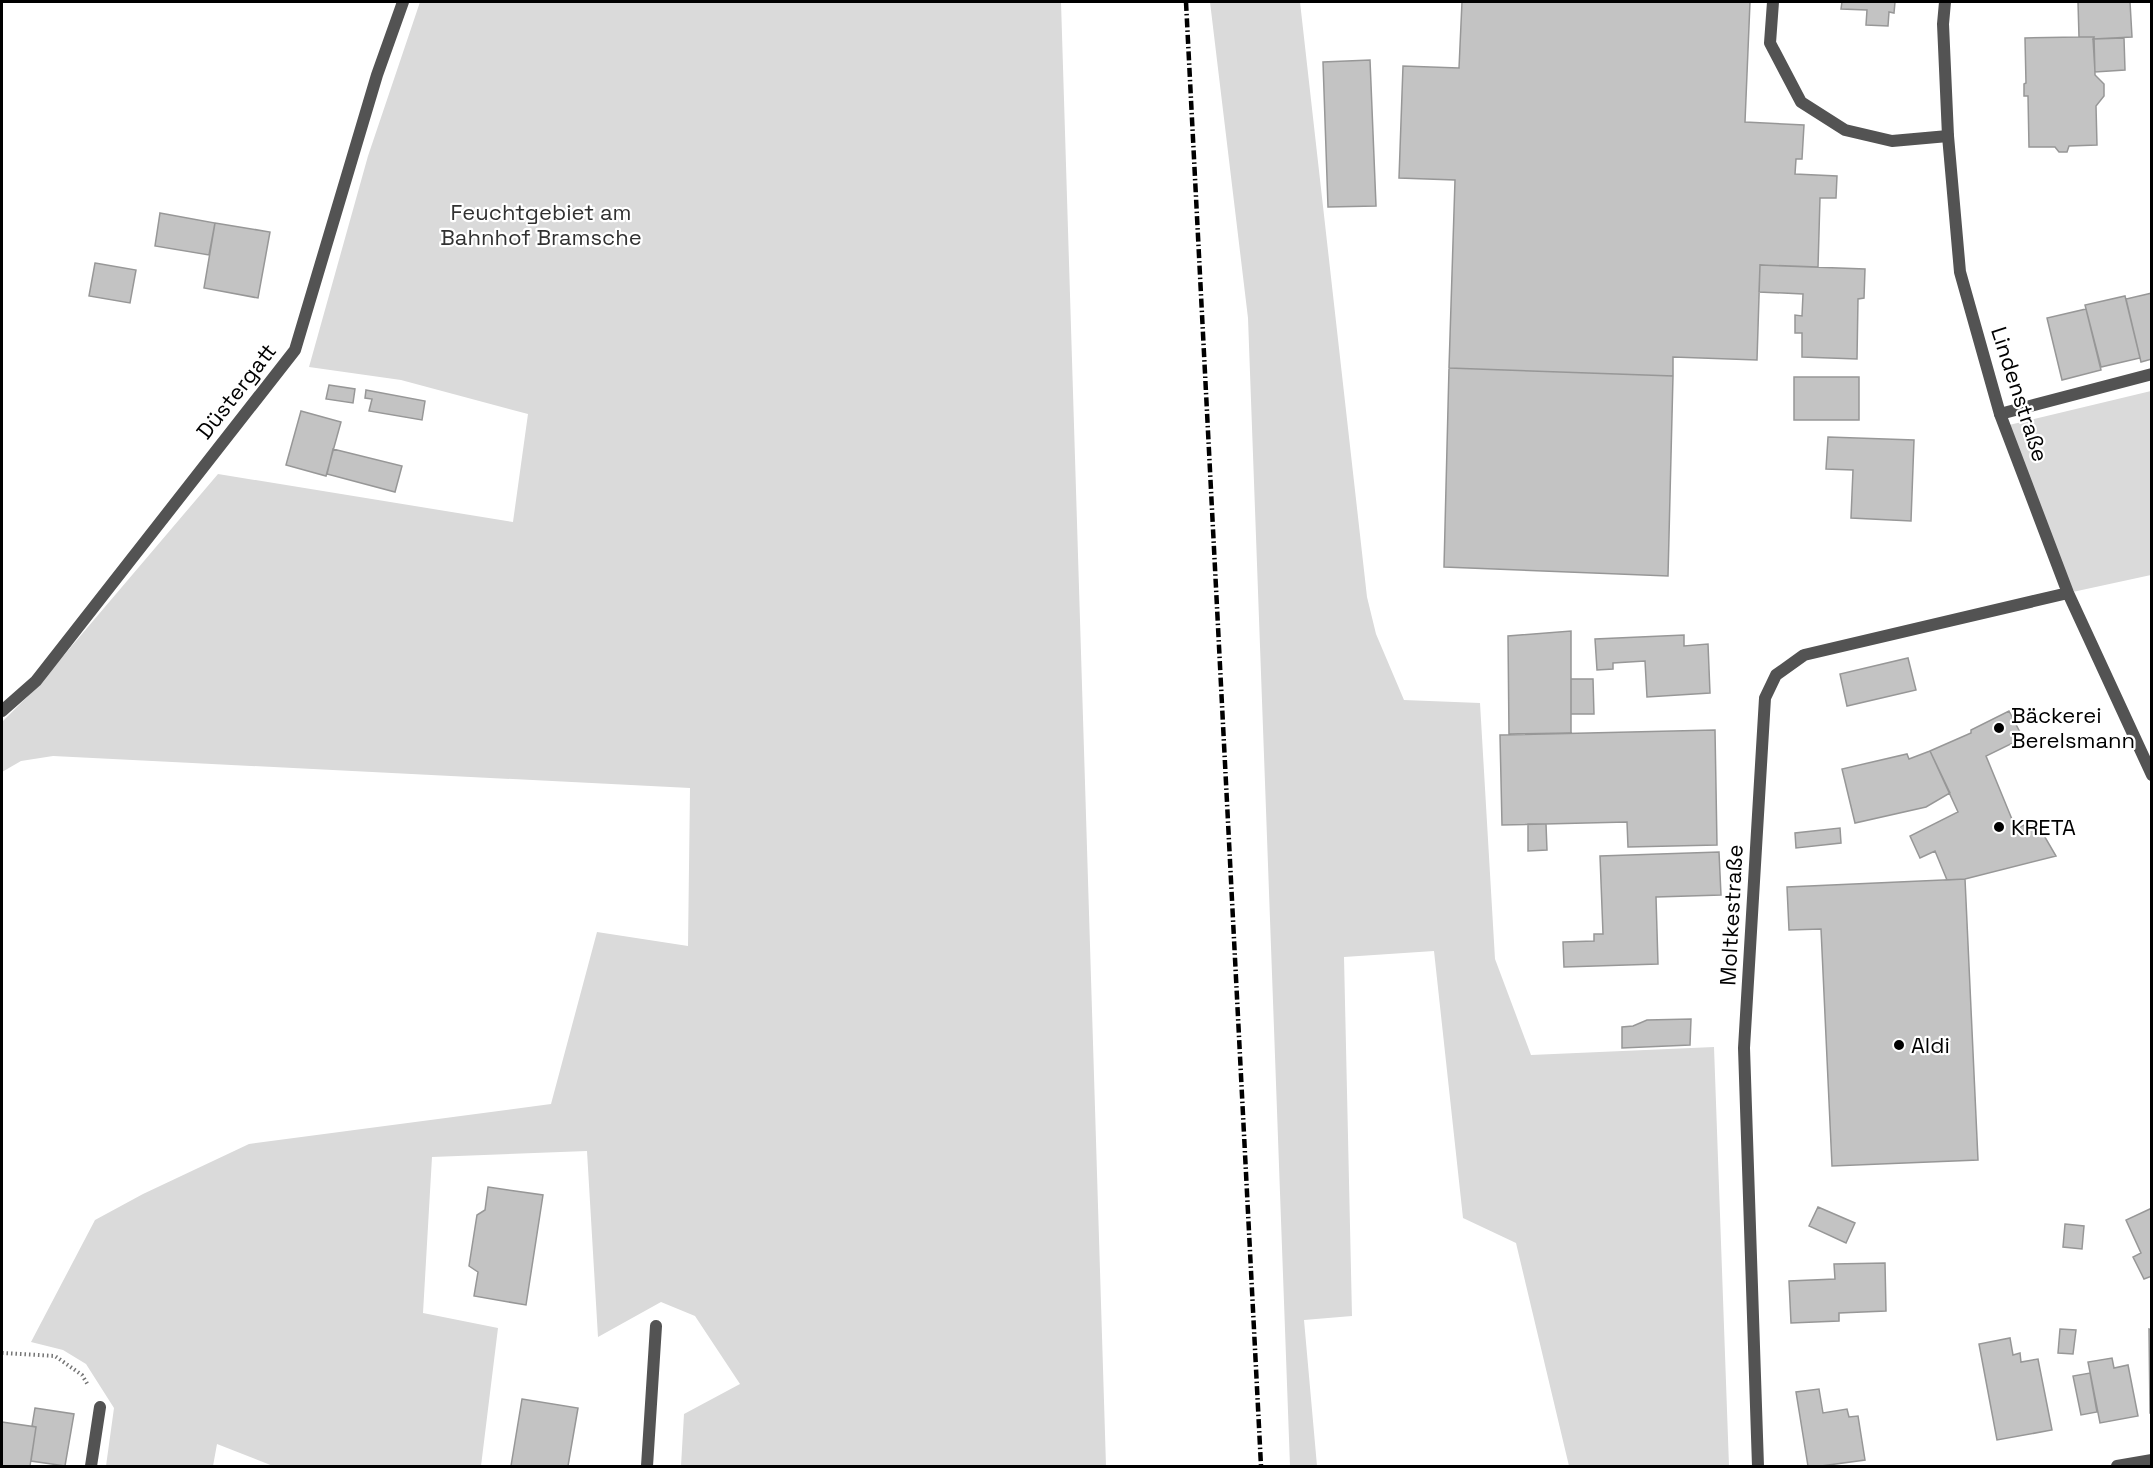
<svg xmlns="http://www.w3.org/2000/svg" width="2153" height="1468" viewBox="0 0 2153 1468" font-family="'Space Grotesk',sans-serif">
<rect width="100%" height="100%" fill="#fff"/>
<!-- green -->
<path fill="#dadada" d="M420,2H1061L1106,1466H681L684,1414L740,1384L695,1316L661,1302L598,1337L587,1151L432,1157L423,1313L498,1328L481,1466H273L217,1444L213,1466H106L114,1408L86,1364L63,1350L31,1342L95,1220L143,1194L249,1144L551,1104L597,932L688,946L690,788L53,756L21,761L2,772V722L36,688L218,474L513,522L528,414L401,380L309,367L368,156Z
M1210,2H1300L1367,597L1376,634L1404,700L1480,703L1495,959L1531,1055L1714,1047L1729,1466H1569L1516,1243L1463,1218L1434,951L1344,957L1352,1316L1304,1320L1317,1466H1290L1248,318Z
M2151,391V575L2068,593L2005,426Z"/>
<!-- building -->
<path fill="#c3c3c3" stroke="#979797" stroke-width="1.5" d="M1462,2H1750L1745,122L1804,125L1802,159H1796L1795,174L1837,176L1836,198H1820L1818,267L1760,265L1757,360L1673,357V376L1449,368L1455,180L1399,178L1403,66L1459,68Z
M1842,2H1895L1894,13L1889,12L1888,26L1866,25L1867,10L1841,9Z
M2078,2H2130L2132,37L2093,39L2094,37H2079Z
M2079,37H2094L2095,75L2104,84V96L2096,106L2097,145L2069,146L2067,152H2059L2055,147H2029L2028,96H2024V84L2026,83L2025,38Z
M2124,38L2125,70L2095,72L2093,39Z
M1370,60L1376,206L1328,207L1323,62Z
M160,213L215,223L209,255L155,246Z
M215,223L270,232L258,298L204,288Z
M95,263L136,270L130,303L89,296Z
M1760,265L1865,269L1864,298L1858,299L1857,359L1802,357V333H1795V315L1802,316L1803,294L1759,292Z
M2152,293V359L2141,362L2126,299Z
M2125,296L2140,358L2101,367L2085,305Z
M2086,309L2101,370L2062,380L2047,318Z
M1449,368L1673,376L1668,576L1444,567Z
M1794,377H1859V420H1794Z
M329,385L355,389L353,403L326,399Z
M366,390L425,401L422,420L369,411L372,399L365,398Z
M301,411L341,422L326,476L286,465Z
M1828,437L1914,440L1911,521L1851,518L1853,470L1826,469Z
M333,449L402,466L395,492L327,474Z
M1571,631V733L1509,734L1508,636Z
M1684,635V646L1708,644L1710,693L1647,697L1645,661L1613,663V669L1597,670L1595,639Z
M1908,658L1916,690L1847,706L1840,674Z
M1571,679H1593L1594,714H1571Z
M2009,711L2023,738L1986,756L2016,829L2035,820L2056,856L1965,879L1947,880L1935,851L1920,858L1910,836L1958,812L1930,751L1971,733V730Z
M1715,730L1717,845L1628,847L1627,822L1502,825L1500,735Z
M1930,751L1950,793L1926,807L1855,823L1842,769L1907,754L1909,759Z
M1528,824H1546L1547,850L1528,851Z
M1840,828L1841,843L1796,848L1795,833Z
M1719,852L1721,895L1656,897L1658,964L1564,967L1563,942L1594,941V934H1603L1600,856Z
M1965,879L1978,1160L1832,1166L1821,929L1789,930L1787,887Z
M1691,1019L1690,1045L1622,1048V1027L1633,1026L1647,1020Z
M488,1187L543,1195L526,1305L474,1296L478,1272L469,1266L477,1215L485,1210Z
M1818,1207L1855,1223L1846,1243L1809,1226Z
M2152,1208V1276L2144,1279L2133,1257L2141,1253L2126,1220Z
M2065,1224L2084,1226L2082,1249L2063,1247Z
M1885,1263L1886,1311L1839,1313V1321L1791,1323L1789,1281L1835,1279L1834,1264Z
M2060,1329L2076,1330L2073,1354L2058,1353Z
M2149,1329L2152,1330V1413H2150Z
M2010,1338L2013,1355L2020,1353L2021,1362L2038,1359L2052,1430L1997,1440L1979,1344Z
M2112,1358L2114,1368L2128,1365L2138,1416L2100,1423L2088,1362Z
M2090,1373L2097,1412L2081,1415L2073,1376Z
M1819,1389L1823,1413L1847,1409L1849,1417L1858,1416L1865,1460L1821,1466H1808L1796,1392Z
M522,1399L578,1408L568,1466H511Z
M35,1408L74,1414L65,1466L31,1461L36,1427L32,1426Z
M2,1422L36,1427L30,1466H2Z"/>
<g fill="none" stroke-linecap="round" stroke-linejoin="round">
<!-- path -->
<path stroke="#757575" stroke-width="4" stroke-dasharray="1.5 3" stroke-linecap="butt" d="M2,1353L55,1356L82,1375L88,1385"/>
<!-- lane -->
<path stroke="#535353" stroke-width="12" d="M1773,2L1770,43L1801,102L1845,130L1892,141L1948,136
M2000,414L2152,374"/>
<!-- street -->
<path stroke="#535353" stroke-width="12" d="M1945,2L1943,24L1948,136L1960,272L2000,414L2068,593L2152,775
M2,711L36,681L295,350L377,75L403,2
M91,1466L100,1407
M647,1466L656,1326
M1758,1466L1744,1048L1765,698L1776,675L1804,655L2068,593
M2117,1466L2152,1460"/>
<!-- rail -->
<path stroke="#000" stroke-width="4.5" stroke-dasharray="9 3 1.5 3" stroke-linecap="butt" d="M1186,2L1261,1466"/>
</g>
<!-- markers -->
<g fill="#000" stroke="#fff" stroke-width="2">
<circle cx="1999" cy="728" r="6"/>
<circle cx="1999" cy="827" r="6"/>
<circle cx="1899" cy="1045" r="6"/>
</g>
<g text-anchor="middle" stroke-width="4.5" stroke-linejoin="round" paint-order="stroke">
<!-- park labels -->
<g font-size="22" fill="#313131" stroke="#fff">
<text x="541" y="220">Feuchtgebiet am<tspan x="541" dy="25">Bahnhof Bramsche</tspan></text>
</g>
<!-- street labels -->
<g font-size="22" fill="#000" stroke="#fff">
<text transform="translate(236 391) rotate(-52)" y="8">Düstergatt</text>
<text transform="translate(2020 394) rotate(72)" y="8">Lindenstraße</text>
<text transform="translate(1731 915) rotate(-87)" y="8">Moltkestraße</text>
</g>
<!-- poi labels -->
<g font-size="22" fill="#000" stroke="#fff" text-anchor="start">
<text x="2011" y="723">Bäckerei<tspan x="2011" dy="25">Berelsmann</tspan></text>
<text x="2011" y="835">KRETA</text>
<text x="1911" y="1053">Aldi</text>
</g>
</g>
<!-- border -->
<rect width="2153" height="1468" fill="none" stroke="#000000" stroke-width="6"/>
</svg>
